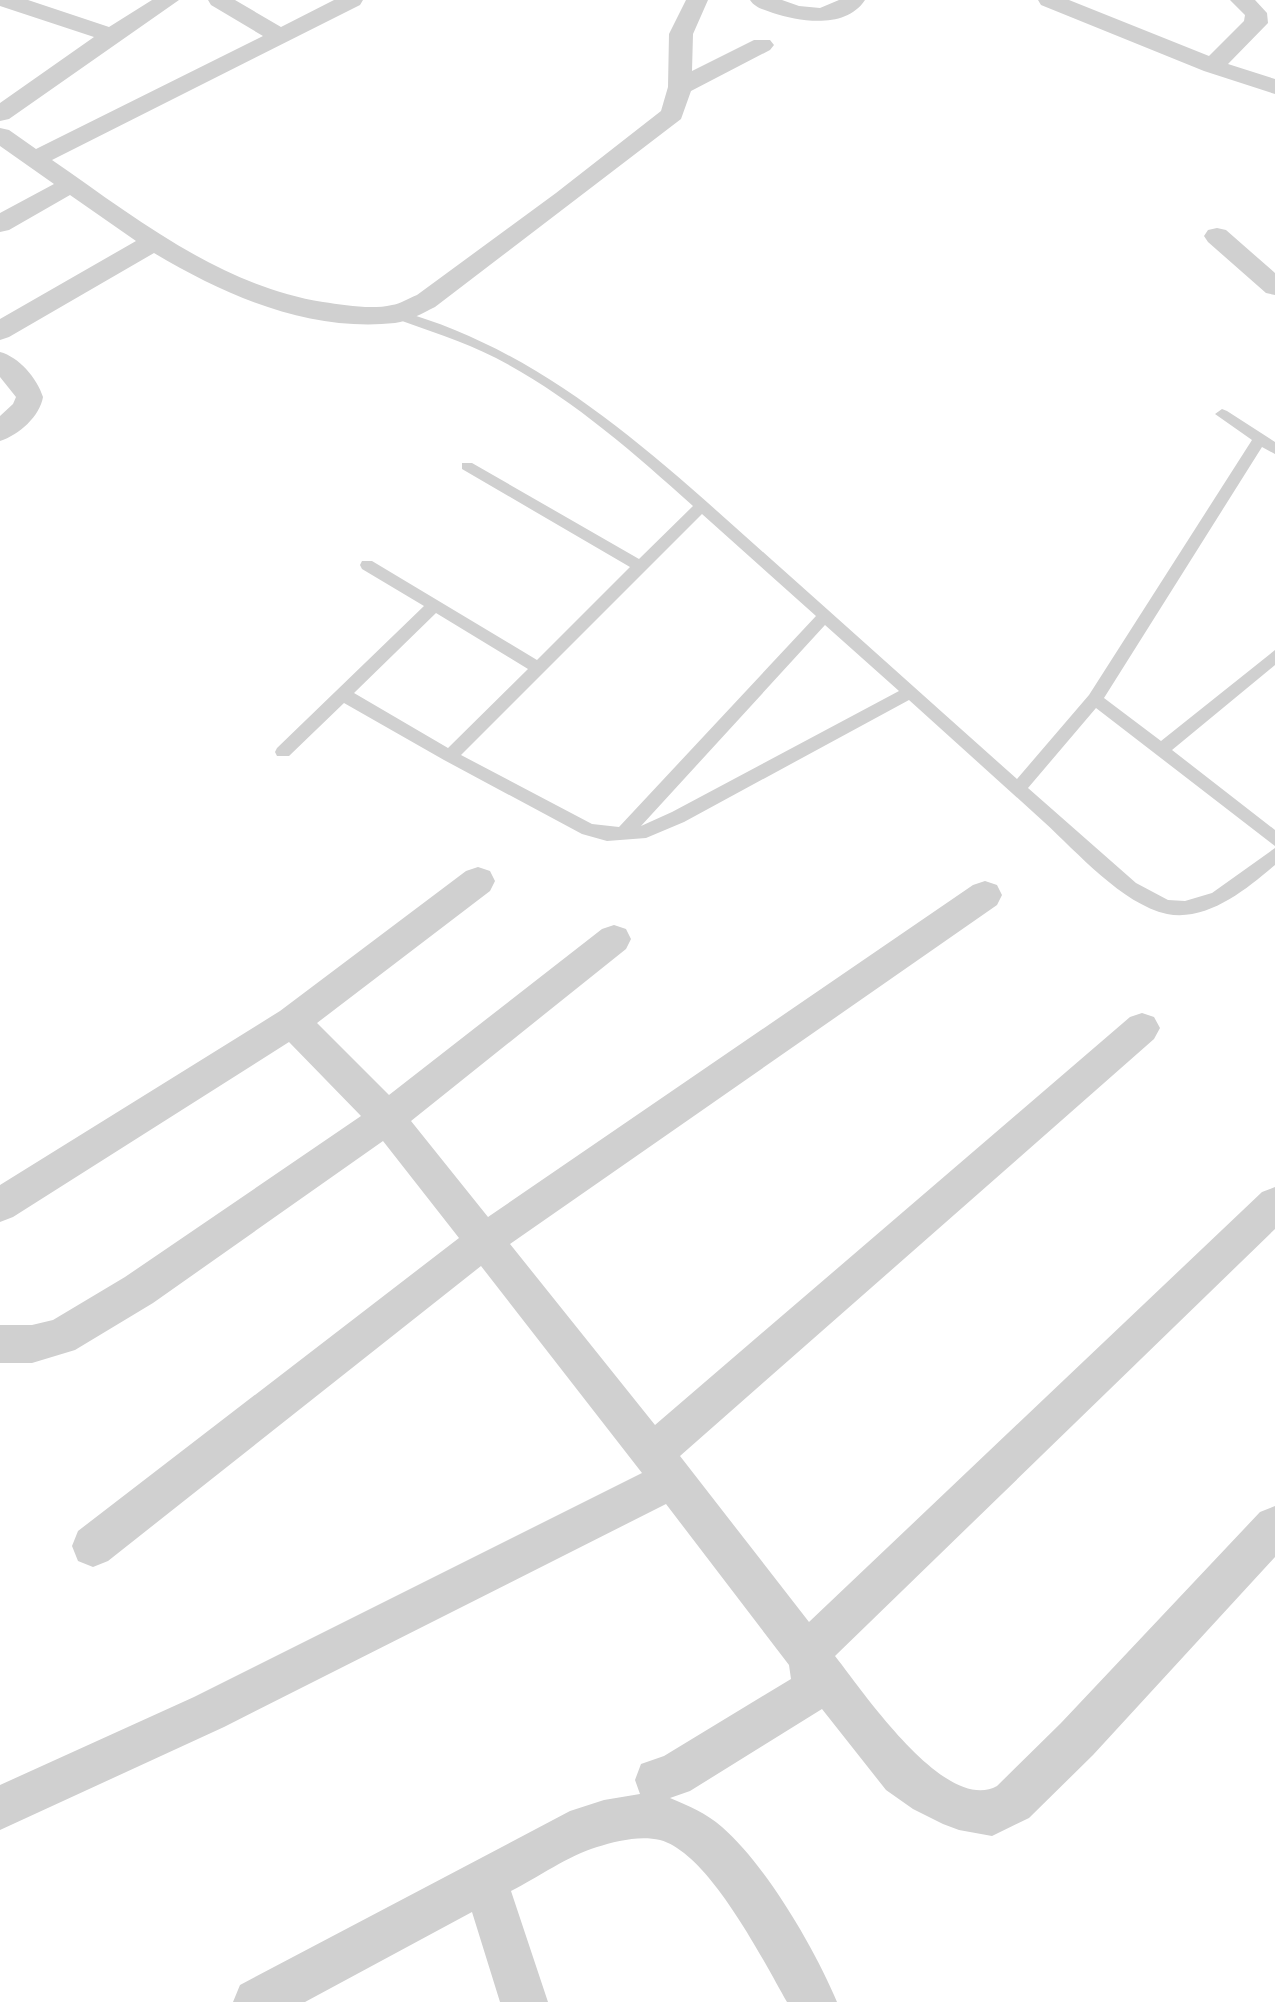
<svg xmlns="http://www.w3.org/2000/svg" width="1275" height="2002" viewBox="0 0 1275 2002" font-family="Montserrat,sans-serif">
<rect width="100%" height="100%" fill="#fff"/>
<g fill="none" stroke-linecap="round" stroke-linejoin="round">
<!-- lane -->
<path fill="#d0d0d0" fill-rule="evenodd" d="M396,310C547,351 658,459 772,560C854,633 935,706 1017,779L1089,695L1252,440L1215,414L1222,409L1227,411L1275,442V454L1262,447L1104,698L1161,741L1275,650V665L1172,750L1275,830V846L1096,708L1028,788L1136,883L1168,900L1185,901L1212,893L1275,848V865C1247,889 1207,922 1167,914C1122,904 1077,852 1044,822C999,781 954,741 909,700L684,822L646,838L607,841L582,834L444,760L344,703L289,756H277L275,752L277,748L424,606L362,569L360,565L362,561H372L537,660L630,567L462,469V463H472L639,559L693,506C632,451 569,396 496,358C463,341 426,330 391,317V311ZM702,514L816,616L619,827L592,824L461,755ZM436,613L528,669L448,748L354,693ZM825,625L899,691L672,812L641,826Z"/>
<!-- street -->
<path fill="#d0d0d0" fill-rule="evenodd" d="M0,0H28L109,27L152,0H179L9,119L0,121V103L94,37L0,6Z
M208,0H235L281,27L334,0H363L360,5L52,160C136,218 219,285 323,302C344,305 371,310 392,305C400,304 409,298 417,295L556,193L661,111L668,87L669,34L686,0H708L693,34L692,71L754,40H770L774,45L770,50L691,91L681,119L435,307C423,313 409,321 395,323C309,332 226,296 154,253L9,337L0,340V319L136,241L70,195L9,230L0,232V213L54,184L0,146V128L9,130L36,149L263,36L211,5Z
M750,0H782L799,6L820,8L839,0H865C846,29 801,22 773,13C765,10 755,8 750,0Z
M1038,0H1069L1209,56L1244,21L1245,15L1230,0H1255L1267,13L1268,23L1228,64L1275,79V94L1204,71L1041,5Z
M1217,228L1226,230L1275,273V295L1266,293L1208,242L1204,236L1208,230Z
M0,352C19,357 37,378 43,397C40,416 19,435 0,441V416L13,404L16,397L0,377Z
M478,867L490,871L495,881L490,891L317,1023L389,1095L602,929L614,925L626,929L631,939L626,949L411,1121L488,1217L973,885L985,881L997,885L1002,895L997,905L510,1244L655,1425L1130,1017L1142,1013L1154,1017L1160,1028L1154,1039L680,1456L809,1622L1262,1192L1275,1187V1229L835,1656C862,1690 946,1815 997,1786L1061,1723L1260,1512L1275,1506V1557L1093,1755L1029,1818L992,1836L959,1830L943,1824L913,1809L886,1790L822,1709L690,1791L670,1798C689,1806 706,1813 722,1827C765,1864 815,1949 837,2002H787C763,1960 709,1853 660,1840C640,1835 616,1841 597,1847C569,1855 537,1878 511,1891L548,2002H500L472,1912L305,2002H233L240,1985L570,1811L604,1800L640,1794L635,1780L641,1764L664,1756L791,1679L789,1665L666,1504L224,1727L0,1830V1785L194,1697L642,1473L481,1266L108,1561L93,1567L78,1561L72,1546L78,1531L459,1238L383,1141L153,1303L75,1350L32,1363H0V1325H32L53,1320L125,1277L361,1116L289,1042L13,1217L0,1222V1185L280,1011L466,871Z"/>
</g>
</svg>
